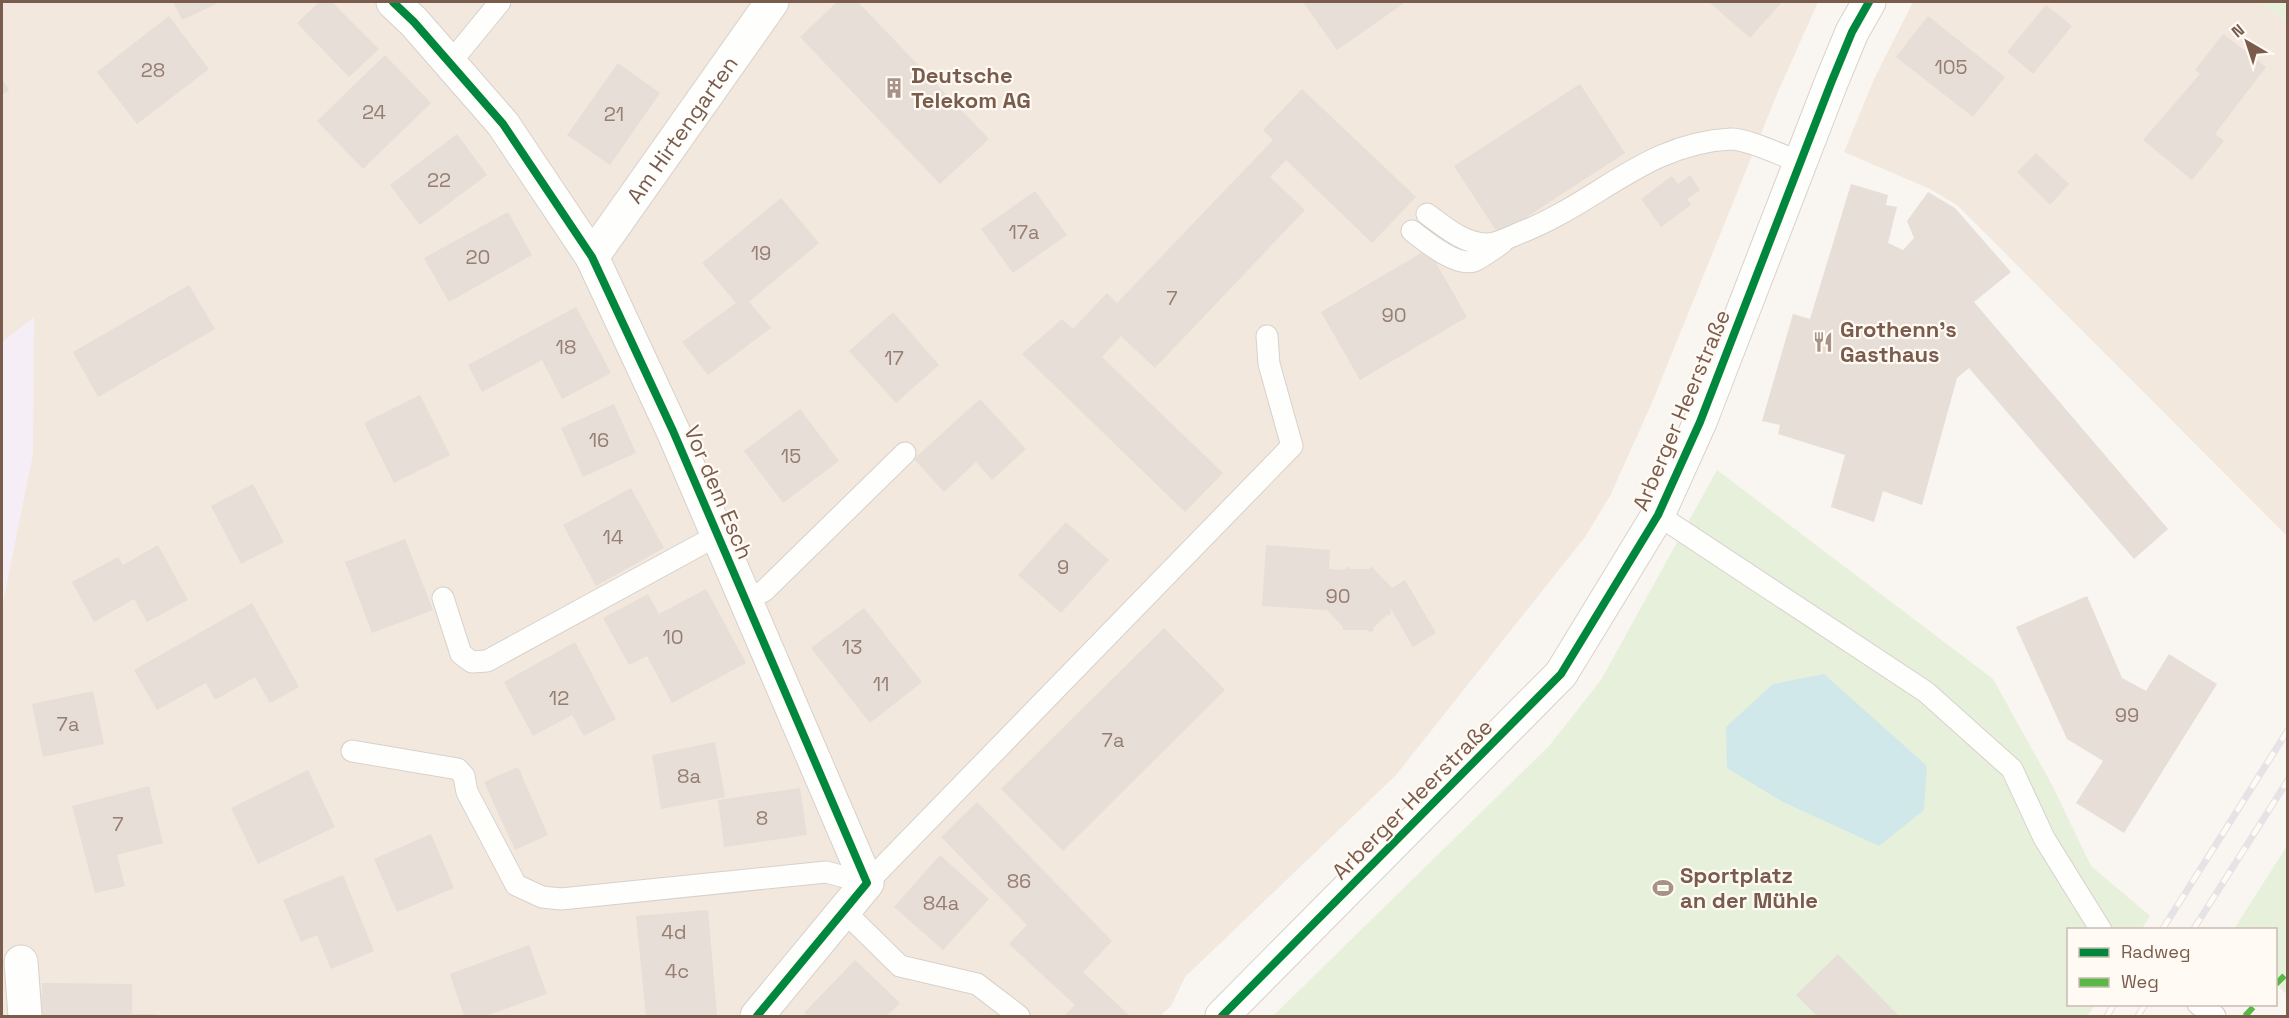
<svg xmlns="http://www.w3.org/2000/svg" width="2289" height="1018" viewBox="0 0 2289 1018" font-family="'Space Grotesk',sans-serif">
<rect width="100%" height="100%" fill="#f9f5f0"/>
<!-- residential -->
<path fill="#f2e8de" d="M2,2H1818L1777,94L1651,405L1610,496L1585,537L1396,775L1185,977L1171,1006L1160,1016H2Z
M1913,2H2259L2287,21V536L1957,205L1930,189L1844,152L1875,77Z"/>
<!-- education -->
<path fill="#f6eef6" d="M34,317L33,454L2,608V342Z"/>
<!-- green -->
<path fill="#e7f0db" d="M2259,2H2287V21Z
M1717,470L1993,679L2052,785L2091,866L2150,916L2142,929L2068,930V1004L2095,1005L2087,1016H1273L1549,746L1601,680Z
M2287,846V995L2276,983V930L2234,929Z"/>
<!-- water -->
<path fill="#d0e8ea" d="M1824,674L1927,766L1924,810L1879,846L1783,802L1727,768L1726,727L1773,684Z"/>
<!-- building -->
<path fill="#e6ded7" d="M173,2H215L216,4L182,20Z
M319,2H332L379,49L349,77L297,23Z
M837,2H858L989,139L940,184L800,37Z
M1303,2H1400L1403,4L1337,50Z
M1709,2H1782L1750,38Z
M2046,5L2072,26L2033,74L2007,52Z
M169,16L209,69L137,124L97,72Z
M1928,16L2005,77L1973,117L1896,57Z
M2223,34L2266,67L2215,134L2224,141L2192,180L2143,140L2200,74L2195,70Z
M385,55L431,103L363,169L317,121Z
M618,63L660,93L610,165L567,135Z
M2,78L9,90L2,95Z
M1580,84L1625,153L1499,235L1454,166Z
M1302,89L1416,197L1372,243L1286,160L1270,177L1305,210L1155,368L1121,336L1102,357L1223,473L1185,512L1022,354L1062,319L1073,329L1107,293L1117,303L1273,140L1263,130Z
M457,134L487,175L420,225L390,185Z
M2036,153L2069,184L2050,205L2017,172Z
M1690,175L1700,190L1687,199L1691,205L1661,227L1641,199L1672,176L1678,184Z
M1851,184L1888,195L1886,205L1897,207L1888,243L1903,250L1914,238L1907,221L1928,192L1955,208L2011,272L1974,302L2168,529L2134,559L1969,368L1957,378L1922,505L1883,491L1874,522L1831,507L1845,455L1778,434L1780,425L1762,421L1793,314L1810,319Z
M1035,191L1067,235L1013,273L981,229Z
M781,198L819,243L749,302L771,328L708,375L682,342L736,303L702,263Z
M508,212L532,255L449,302L424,258Z
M1428,249L1467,317L1360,380L1321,312Z
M189,285L215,329L98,397L73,352Z
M576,307L611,373L562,399L542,360L482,392L468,365Z
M893,312L939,365L896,403L849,351Z
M420,395L450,455L394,483L364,423Z
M980,399L1026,449L992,480L976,462L944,492L914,459Z
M614,404L636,453L583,477L561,428Z
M800,409L839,461L783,503L744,451Z
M253,484L284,542L241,564L211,506Z
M631,488L664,548L596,586L563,525Z
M1066,522L1109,560L1061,613L1018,575Z
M405,539L433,610L372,633L345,562Z
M158,545L188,600L147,622L134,599L94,622L72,582L118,557L123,565Z
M1266,545L1330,550L1329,569L1344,570L1349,566L1350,569H1370L1371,566L1392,588L1405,580L1436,633L1413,647L1388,604L1391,611L1390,616L1387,615L1373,628L1374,631L1369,632L1368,630H1343V627L1327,610L1262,606Z
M706,589L746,663L672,703L647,656L629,665L603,618L648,594L659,614Z
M2087,596L2122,678L2146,691L2169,654L2217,684L2124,833L2076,803L2103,761L2067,739L2016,627Z
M252,603L299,687L270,703L255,677L215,700L206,683L157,710L134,670Z
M864,608L922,682L870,723L811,648Z
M1164,628L1225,690L1063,851L1001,789Z
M575,642L616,719L584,736L572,715L533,736L504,682Z
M93,691L104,744L43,757L32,704Z
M715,742L725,797L661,809L652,755Z
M518,767L548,835L515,850L484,782Z
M308,770L335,827L258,864L231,808Z
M149,786L163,843L117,855L125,886L95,893L72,806Z
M800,788L807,835L724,847L718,800Z
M977,802L1112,941L1083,972L1130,1016H1064L1075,1005L1009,944L1027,925L941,837Z
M431,834L454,888L397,912L374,859Z
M940,855L989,899L943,950L894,907Z
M343,875L374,951L331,969L317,935L301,942L283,900Z
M708,910L717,1016H646L636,916Z
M529,945L547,994L485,1016H464L450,974Z
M1838,954L1899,1016H1817L1796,995Z
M855,960L900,1003L887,1016H809L804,1013Z
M42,983L132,984V1014H155V1016H41Z"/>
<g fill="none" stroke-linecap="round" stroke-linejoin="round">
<!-- service casing -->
<g stroke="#d7d1cb" stroke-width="23">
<path id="service" d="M450,63L500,2
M1427,214C1445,227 1464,244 1487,244C1498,244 1512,236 1522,232C1597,203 1646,143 1731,139C1748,139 1783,156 1800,162
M1412,231C1425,241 1456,267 1474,261C1483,257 1493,249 1502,243
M1658,515L1926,692L2012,769L2044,838L2101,930
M443,598L461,654L472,662L487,661L718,535
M745,600L764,591L905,453
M352,751L458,769L464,776L467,792L516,885L542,897L561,899L826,872L867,883L1292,446L1269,364L1267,336
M844,911L900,966L977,984L1019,1016
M2198,1004L2215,1016"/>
</g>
<!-- minor casing -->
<g stroke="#d7d1cb" stroke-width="35">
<g id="minor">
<path d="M393,2L414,22L503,124L592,257L673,431L867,883L757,1016"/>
<path id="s1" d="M592,257L772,2"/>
<path d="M21,962L25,1016"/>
</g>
</g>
<!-- secondary casing -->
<g stroke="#d9d2cb" stroke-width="35">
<path id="secondary" d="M1222,1016L1561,674L1658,515L1700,422L1831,83L1852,32L1869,2"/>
</g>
<!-- service -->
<use href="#service" stroke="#fefefd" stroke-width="21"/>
<!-- minor -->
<use href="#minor" stroke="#fefefd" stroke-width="33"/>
<!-- secondary -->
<use href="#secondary" stroke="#fefefd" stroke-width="33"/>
<!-- rail casing -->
<g stroke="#e6e3e7" stroke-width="7">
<path id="rail" d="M2162,930L2288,730
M2193,930L2288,780
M2107,1016L2114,1004
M2138,1016L2145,1004"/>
</g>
<!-- rail -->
<use href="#rail" stroke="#fffaf3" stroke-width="4.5" stroke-dasharray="14" stroke-linecap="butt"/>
<!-- quiet -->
<path stroke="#58b947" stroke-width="6" stroke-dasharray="12 6" stroke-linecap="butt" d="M2276,984L2288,972
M2245,1016L2256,1004"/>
<!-- cycleway casing -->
<g stroke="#fffaf3" stroke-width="11">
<path id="cycleway" d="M393,2L414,22L503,124L592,257L673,431L867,883L757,1016
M1222,1016L1561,674L1658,515L1700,422L1831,83L1852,32L1869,2"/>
</g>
<!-- cycleway -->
<use href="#cycleway" stroke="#00873e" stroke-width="8"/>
</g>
<!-- icons -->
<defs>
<g id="building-bare" transform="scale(1.62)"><path d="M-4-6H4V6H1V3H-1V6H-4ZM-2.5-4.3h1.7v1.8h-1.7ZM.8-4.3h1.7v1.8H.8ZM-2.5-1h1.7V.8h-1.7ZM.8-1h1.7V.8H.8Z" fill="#a69286" stroke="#fffaf3" stroke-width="2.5" paint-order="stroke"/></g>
<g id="restaurant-bare" transform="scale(1.62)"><path d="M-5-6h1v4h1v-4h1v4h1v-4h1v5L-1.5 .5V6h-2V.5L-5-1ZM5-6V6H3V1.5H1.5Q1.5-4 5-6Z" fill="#a69286" stroke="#fffaf3" stroke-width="2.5" paint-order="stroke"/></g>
<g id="stadium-bare" transform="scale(1.62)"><path d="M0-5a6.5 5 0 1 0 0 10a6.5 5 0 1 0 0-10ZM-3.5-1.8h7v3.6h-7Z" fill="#a69286" stroke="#fffaf3" stroke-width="2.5" paint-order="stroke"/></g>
</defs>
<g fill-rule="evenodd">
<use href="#building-bare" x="894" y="88"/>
<use href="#restaurant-bare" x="1823" y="342"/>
<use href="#stadium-bare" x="1663" y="888"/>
</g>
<g text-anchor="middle" stroke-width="4.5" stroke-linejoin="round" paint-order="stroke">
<!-- number labels -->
<g font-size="20" fill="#977e72">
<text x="1951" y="74">105</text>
<text x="153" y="77">28</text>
<text x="374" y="119">24</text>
<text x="614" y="121">21</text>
<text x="439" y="187">22</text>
<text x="1024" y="239">17a</text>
<text x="761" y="260">19</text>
<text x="478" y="264">20</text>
<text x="1172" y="305">7</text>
<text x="1394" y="322">90</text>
<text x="566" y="354">18</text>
<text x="894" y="365">17</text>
<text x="599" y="447">16</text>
<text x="791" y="463">15</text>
<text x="613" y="544">14</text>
<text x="1063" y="574">9</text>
<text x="1338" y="603">90</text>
<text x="673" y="644">10</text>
<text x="852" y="654">13</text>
<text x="881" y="691">11</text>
<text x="559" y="705">12</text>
<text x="2127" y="722">99</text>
<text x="68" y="731">7a</text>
<text x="1113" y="747">7a</text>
<text x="689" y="783">8a</text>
<text x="762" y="825">8</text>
<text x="118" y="831">7</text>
<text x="1019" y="888">86</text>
<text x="941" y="910">84a</text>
<text x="674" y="939">4d</text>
<text x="677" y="978">4c</text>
</g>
<!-- poi labels -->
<g font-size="22" font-weight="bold" fill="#7a5c4d" stroke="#fffaf3" text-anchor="start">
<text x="911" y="83">Deutsche<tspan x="911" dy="25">Telekom AG</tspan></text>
<text x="1840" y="337">Grothenn's<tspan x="1840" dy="25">Gasthaus</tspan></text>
<text x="1680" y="883">Sportplatz<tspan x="1680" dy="25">an der Mühle</tspan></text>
</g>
<!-- street labels -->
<g font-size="22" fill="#7a5c4d" stroke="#fffaf3">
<text dy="8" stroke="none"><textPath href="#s1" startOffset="156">Am Hirtengarten</textPath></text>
<text transform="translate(1681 410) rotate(-67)" y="8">Arberger Heerstraße</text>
<text transform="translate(719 492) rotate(67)" y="8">Vor dem Esch</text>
<text transform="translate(1412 799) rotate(-45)" y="8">Arberger Heerstraße</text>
</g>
</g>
<!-- border -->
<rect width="2289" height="1018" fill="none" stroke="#7a5c4d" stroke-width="6"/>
<!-- legend -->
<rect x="2067" y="928" width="210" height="78" fill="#fffaf3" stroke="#cabbb1" stroke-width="1.5"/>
<rect x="2079" y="948" width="30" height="9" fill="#00873e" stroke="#cabbb1" stroke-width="1.5"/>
<text x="2121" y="958" font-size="18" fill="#7a5c4d">Radweg</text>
<rect x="2079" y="978" width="30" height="9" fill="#58b947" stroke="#cabbb1" stroke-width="1.5"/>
<text x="2121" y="988" font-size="18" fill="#7a5c4d">Weg</text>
<!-- north arrow -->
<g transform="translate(2247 42) rotate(321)" stroke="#fffaf3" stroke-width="4.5" paint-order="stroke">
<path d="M0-4.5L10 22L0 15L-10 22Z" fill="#7a5c4d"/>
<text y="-9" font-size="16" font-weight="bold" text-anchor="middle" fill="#7a5c4d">N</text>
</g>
</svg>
